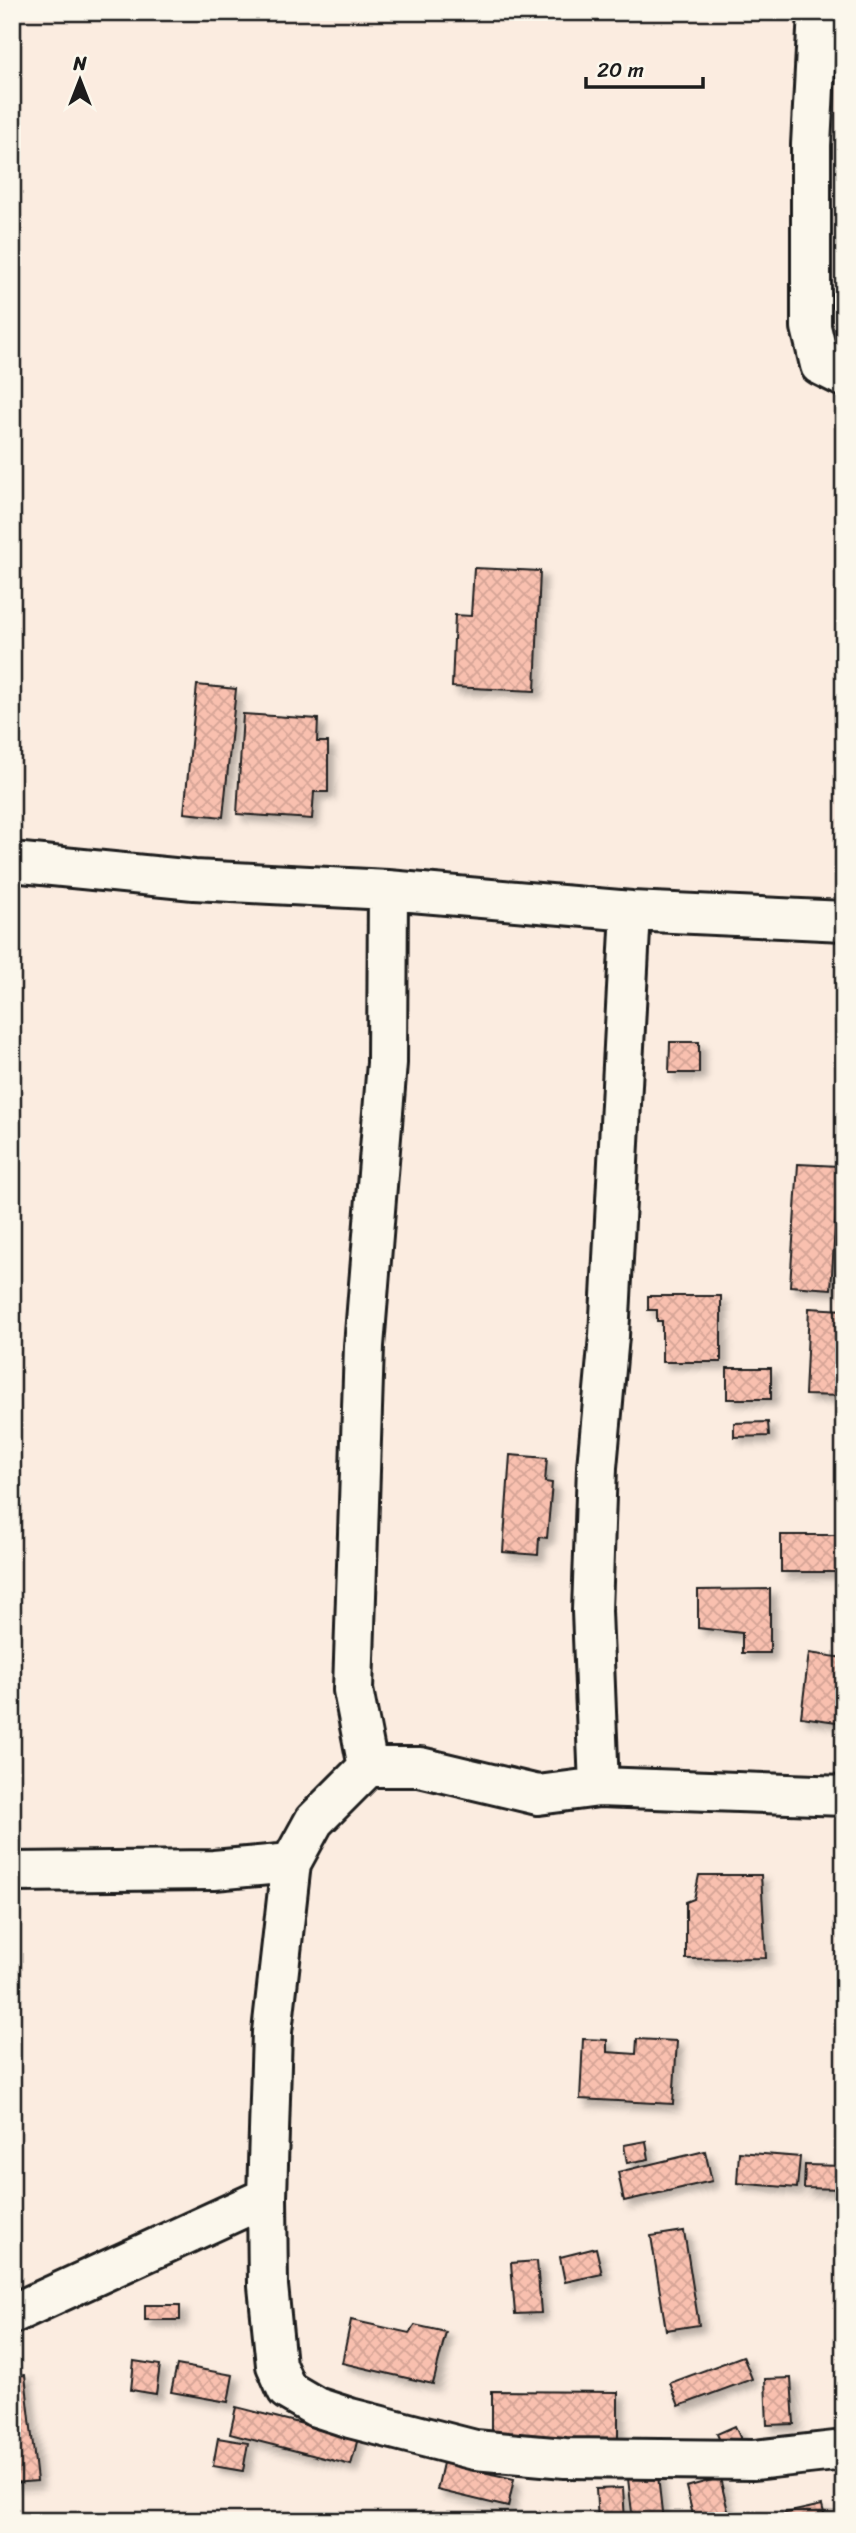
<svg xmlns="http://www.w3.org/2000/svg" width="856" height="2533" viewBox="0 0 856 2533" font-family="Sriracha,sans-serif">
<defs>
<pattern id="building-cross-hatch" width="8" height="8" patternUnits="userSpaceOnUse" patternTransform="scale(1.75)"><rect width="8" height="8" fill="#f9c0af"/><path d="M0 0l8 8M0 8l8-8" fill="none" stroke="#d5a496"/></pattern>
<filter id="shadow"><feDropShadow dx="6" dy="6" stdDeviation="3.5" flood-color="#0004"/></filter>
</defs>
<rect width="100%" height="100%" fill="#fbece0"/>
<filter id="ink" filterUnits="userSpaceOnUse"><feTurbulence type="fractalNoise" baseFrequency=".0143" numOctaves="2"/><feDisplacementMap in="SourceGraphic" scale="14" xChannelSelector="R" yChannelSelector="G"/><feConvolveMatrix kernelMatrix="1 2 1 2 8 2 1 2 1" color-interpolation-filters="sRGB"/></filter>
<g filter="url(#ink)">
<!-- building -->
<path fill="url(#building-cross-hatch)" stroke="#1c1c1c" stroke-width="2" filter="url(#shadow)" d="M474,568L540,571L535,691L452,687L455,615L471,616Z
M197,685L236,689L223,817L184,813Z
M243,714L318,719L317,742H328V792H314L312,819L237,814Z
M670,1042H699V1073H669Z
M798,1164L839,1166L831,1289L790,1286Z
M648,1296H721V1362H662V1321H657V1310H648Z
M809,1308L844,1310V1396L805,1395Z
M727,1368H771V1399H727Z
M768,1422L769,1436L734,1437V1423Z
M510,1455L547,1458L545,1482L552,1483L547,1538L539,1537L538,1555L503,1552Z
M781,1535H844V1572H781Z
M770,1589V1653H742V1633L698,1628V1590Z
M809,1653L844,1658V1723L801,1717Z
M699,1875H761L766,1958L686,1959V1902L694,1899Z
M583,2039L607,2040V2052L636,2054L637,2039L677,2041L673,2104L580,2099Z
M646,2141L649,2159L627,2163L624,2145Z
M705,2151L712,2181L624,2201L618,2172Z
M739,2152L800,2157L797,2188L737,2183Z
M805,2165L844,2166V2189L804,2188Z
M684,2231L699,2325L666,2330L651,2236Z
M596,2248L602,2274L565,2282L560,2257Z
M537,2261L541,2313L515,2314L511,2263Z
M145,2305H180V2320H145Z
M351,2320L409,2333L415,2325L446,2332L433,2384L342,2363Z
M743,2356L752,2379L679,2406L670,2383Z
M134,2361L160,2365L156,2394L131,2390Z
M177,2365L233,2375L228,2402L171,2392Z
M25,2375L37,2481L12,2483V2376Z
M791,2378L794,2424L767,2425L765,2379Z
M492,2391L618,2392V2442L492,2441Z
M236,2407L358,2438L351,2465L230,2434Z
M735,2426L743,2444L725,2452L717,2434Z
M218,2438L248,2443L243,2471L213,2466Z
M443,2463L514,2479L508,2507L437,2490Z
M657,2467L663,2521H633L627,2470Z
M720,2478L728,2511L694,2519L686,2487Z
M623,2488L625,2521H598L596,2489Z
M822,2505L826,2521H750Z"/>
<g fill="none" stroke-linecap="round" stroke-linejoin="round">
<!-- minor casing -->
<g stroke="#1c1c1c" stroke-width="44">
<path id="minor" d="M818,12L811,145V327L820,365L844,377
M12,862L194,880L388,890L631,911L844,921
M368,1767L353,1690L364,1346L387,1063L388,890
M599,1787L592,1611L597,1467L609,1336L631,911
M844,1796L599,1787L538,1795L420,1767H368L314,1821L291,1863L272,2032L267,2197L268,2286L276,2365L287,2390L316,2407L350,2418L475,2450L565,2458L754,2460L844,2450
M12,1872L214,1870L291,1863
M12,2314L267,2197"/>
</g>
<!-- minor -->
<use href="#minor" stroke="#fbf7ec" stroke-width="38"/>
</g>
</g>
<!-- margin -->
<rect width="856" height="2533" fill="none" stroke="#fbf7ec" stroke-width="42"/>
<rect x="21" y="21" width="814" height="2491" fill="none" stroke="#1c1c1c" stroke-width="2.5" filter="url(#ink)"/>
<!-- north arrow -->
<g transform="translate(80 80)" stroke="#fbf7ec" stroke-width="5" paint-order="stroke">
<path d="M0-5L12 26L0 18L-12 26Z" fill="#1c1c1c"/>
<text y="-10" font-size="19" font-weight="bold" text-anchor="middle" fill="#1c1c1c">N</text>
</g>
<!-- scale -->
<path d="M586 77v10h117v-10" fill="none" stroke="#1c1c1c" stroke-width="3.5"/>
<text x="597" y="77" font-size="21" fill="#1c1c1c" stroke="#fbf7ec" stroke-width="5" paint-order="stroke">20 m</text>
</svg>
